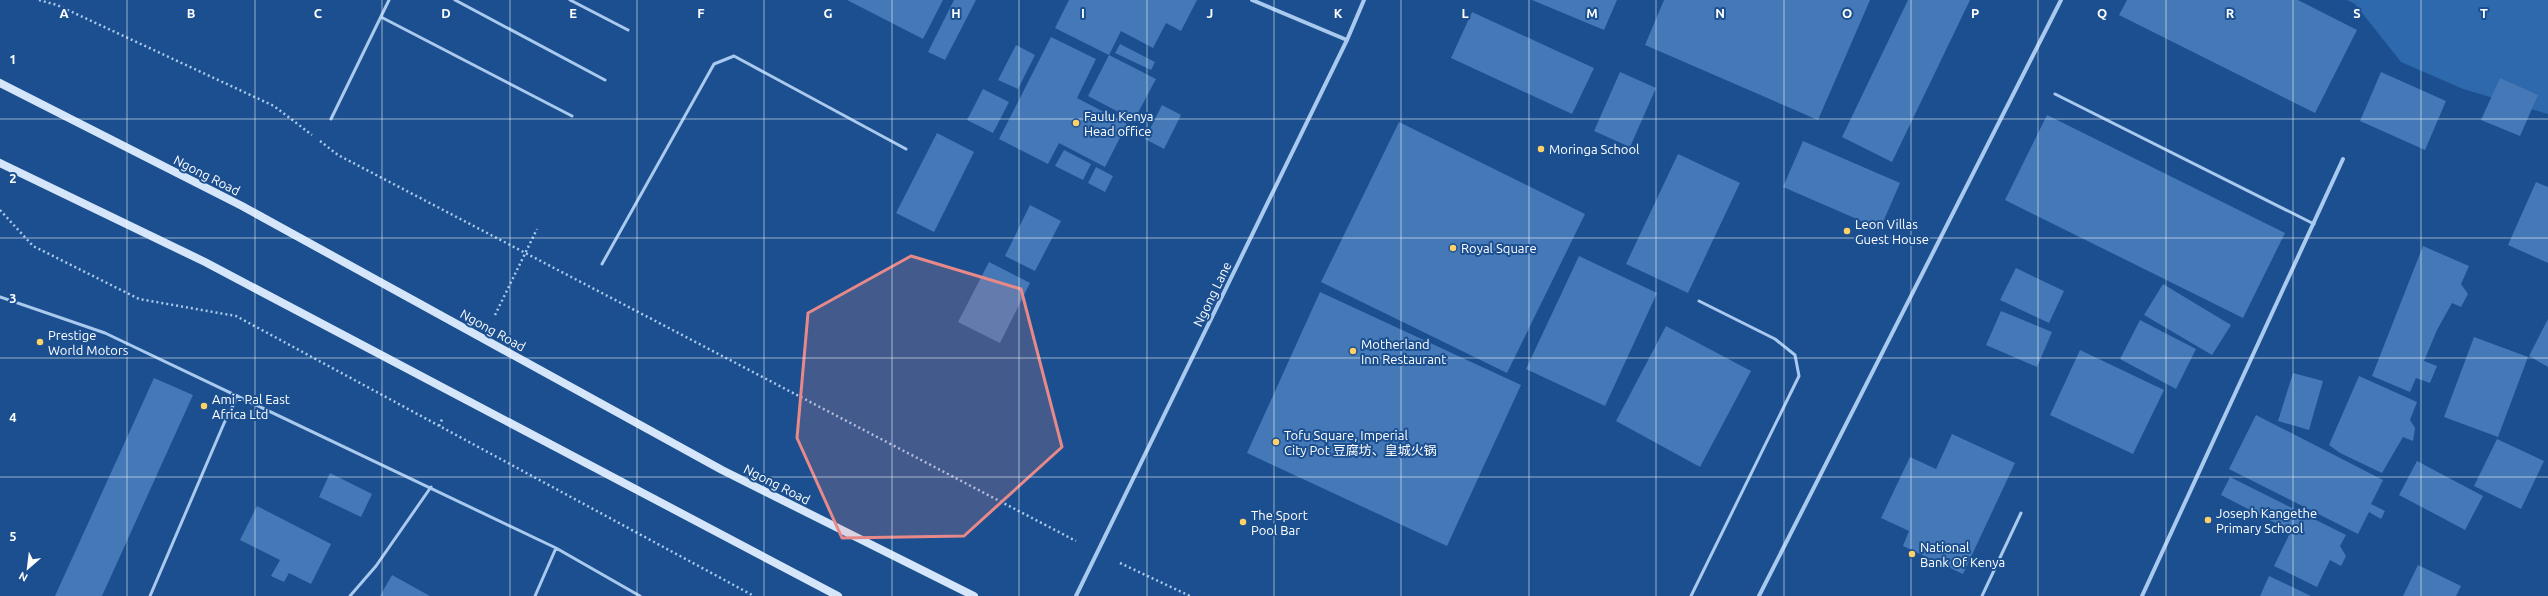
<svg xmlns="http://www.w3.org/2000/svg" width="2548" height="596" viewBox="0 0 2548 596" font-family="Ubuntu,'Noto Sans SC',sans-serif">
<rect width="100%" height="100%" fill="#1b4f8f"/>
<!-- green -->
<path fill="#2e69ad" d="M2347,0H2548V114L2463,89L2401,62L2355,4Z"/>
<!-- building -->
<path fill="#4478b7" d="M847,0H943L923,39Z
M954,0H976L945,60L928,52Z
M1069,0H1197L1181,31L1166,23L1153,48L1121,31L1109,55L1055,28Z
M1532,0H1617L1604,30Z
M1664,0H1870L1818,120L1645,45Z
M1908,0H1970L1892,162L1842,137Z
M2127,0H2298L2357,30L2315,113L2119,15Z
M1472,12L1594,68L1572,114L1451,58Z
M1051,37L1096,59L1077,98L1127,124L1105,167L1059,143L1048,164L999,139Z
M1120,44L1155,62L1151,70L1115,53Z
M1016,45L1035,55L1018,89L998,80Z
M1109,55L1156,79L1134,120L1088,96Z
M1620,72L1656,88L1630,147L1594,131Z
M2381,72L2446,101L2425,150L2360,121Z
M2500,78L2538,95L2520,136L2481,120Z
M983,89L1009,102L993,133L967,120Z
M1162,105L1181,115L1164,149L1145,139Z
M2047,115L2285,233L2243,318L2005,200Z
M1399,122L1585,214L1507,373L1321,282Z
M937,133L974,152L934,232L896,213Z
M1803,141L1900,183L1880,229L1783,187Z
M1064,150L1091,164L1083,180L1055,166Z
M1678,154L1740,183L1688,293L1626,264Z
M1096,167L1113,176L1105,192L1088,183Z
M2536,182L2548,187V263L2508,245Z
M1030,205L1061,221L1035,271L1005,256Z
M2423,246L2469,266L2461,284L2468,294L2461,307L2452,303L2437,330L2424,361L2437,366L2430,383L2416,378L2410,392L2372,376Z
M1579,256L1657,293L1605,406L1526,369Z
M989,262L1030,283L1000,343L958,322Z
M2016,268L2064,291L2049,323L2000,300Z
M2163,284L2231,325L2212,355L2144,315Z
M1320,292L1521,385L1447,546L1247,453Z
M2001,311L2052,332L2037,367L1986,345Z
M2548,319V367L2529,356Z
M2140,320L2196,349L2176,389L2120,359Z
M1666,326L1751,371L1700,467L1616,421Z
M2474,337L2528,357L2498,437L2444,417Z
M2080,350L2164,390L2133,454L2050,415Z
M2293,373L2323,381L2309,430L2278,421Z
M2359,376L2417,402L2410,420L2415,428L2413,441L2403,437L2382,473L2340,453L2329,445Z
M154,378L193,395L102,596H55Z
M2256,415L2383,480L2371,504L2385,511L2381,519L2369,512L2358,534L2229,469Z
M1952,434L2015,463L1963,574L1903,546L1909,531L1881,518L1910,457L1936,469Z
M2497,439L2544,461L2521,509L2474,486Z
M2417,461L2483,496L2465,530L2399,495Z
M330,473L372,494L361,517L319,497Z
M2230,477L2346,535L2340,546L2346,556L2341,566L2330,560L2317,587L2274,566L2291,531L2221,495Z
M257,506L331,544L311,584L289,573L284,582L271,576L280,560L240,540Z
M2418,565L2461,586L2456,596H2403Z
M392,575L430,596H380Z
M2269,576L2311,596H2260Z"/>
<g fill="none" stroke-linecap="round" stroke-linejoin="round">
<!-- path -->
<path stroke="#a9c9ee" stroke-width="2.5" stroke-dasharray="2 3" stroke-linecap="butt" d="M39,0L57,5L274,106L312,135
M320,141L338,155L1076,541
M0,210L33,246L139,299L236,316L754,596
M495,315L537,229
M439,426L443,417
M1120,563L1190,596"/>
<!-- service -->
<path stroke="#a9c9ee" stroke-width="3" d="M455,0L605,80
M570,0L628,30
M381,17L572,116
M2055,94L2314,224
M331,119L389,0
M602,264L714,64L734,56L906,149
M0,297L105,333L556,548L640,596
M150,596L225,421L238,396
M350,596L376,566L431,487
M535,596L556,548
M1691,596L1799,376L1795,355L1775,339L1699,301
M1982,596L2021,513"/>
<!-- minor -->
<path stroke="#a9c9ee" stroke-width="4" d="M1252,0L1347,40
M1076,596L1347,40L1364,0
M1759,596L2061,0
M2142,596L2343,159"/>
<!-- secondary -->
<path stroke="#d6e6fa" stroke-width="8" d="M0,83L242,206L722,470L974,596
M0,163L205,262L838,596"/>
</g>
<!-- marked area -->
<path fill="#e88989" fill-opacity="0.2" stroke="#e88989" stroke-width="3" stroke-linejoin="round" d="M911,256L1021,289L1062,447L964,536L842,538L797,438L808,313Z"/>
<!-- grid -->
<path fill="none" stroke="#fff" stroke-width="1" stroke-opacity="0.55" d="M127,0V596M255,0V596M382,0V596M510,0V596M637,0V596M764,0V596M892,0V596M1019,0V596M1147,0V596M1274,0V596M1401,0V596M1529,0V596M1656,0V596M1784,0V596M1911,0V596M2038,0V596M2166,0V596M2293,0V596M2421,0V596M0,119H2548M0,238H2548M0,358H2548M0,477H2548"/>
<!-- markers -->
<g fill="#ffd166" stroke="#1b4f8f" stroke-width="1.5">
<circle cx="1076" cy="123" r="4"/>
<circle cx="1541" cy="149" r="4"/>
<circle cx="1847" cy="231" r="4"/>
<circle cx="1453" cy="248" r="4"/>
<circle cx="40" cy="342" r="4"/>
<circle cx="1353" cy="351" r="4"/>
<circle cx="204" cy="406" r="4"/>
<circle cx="1276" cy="442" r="4"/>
<circle cx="2208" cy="520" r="4"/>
<circle cx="1243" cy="522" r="4"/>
<circle cx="1912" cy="554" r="4"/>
</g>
<g text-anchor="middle" stroke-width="4" stroke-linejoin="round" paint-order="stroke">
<!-- poi labels -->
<g font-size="13" fill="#fff" stroke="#1b4f8f" text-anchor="start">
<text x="1084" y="121">Faulu Kenya<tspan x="1084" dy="15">Head office</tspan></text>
<text x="1549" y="154">Moringa School</text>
<text x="1855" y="229">Leon Villas<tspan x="1855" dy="15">Guest House</tspan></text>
<text x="1461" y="253">Royal Square</text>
<text x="48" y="340">Prestige<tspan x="48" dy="15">World Motors</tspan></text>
<text x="1361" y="349">Motherland<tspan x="1361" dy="15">Inn Restaurant</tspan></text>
<text x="212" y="404">Ami - Pal East<tspan x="212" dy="15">Africa Ltd</tspan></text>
<text x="1284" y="440">Tofu Square, Imperial<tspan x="1284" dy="15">City Pot 豆腐坊、皇城火锅</tspan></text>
<text x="2216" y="518">Joseph Kangethe<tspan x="2216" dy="15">Primary School</tspan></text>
<text x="1251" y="520">The Sport<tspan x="1251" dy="15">Pool Bar</tspan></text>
<text x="1920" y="552">National<tspan x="1920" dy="15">Bank Of Kenya</tspan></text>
</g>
<!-- street labels -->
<g font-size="13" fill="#fff" stroke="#1b4f8f">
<text transform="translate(207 175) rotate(27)" y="5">Ngong Road</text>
<text transform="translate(1212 294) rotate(-64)" y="5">Ngong Lane</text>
<text transform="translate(493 330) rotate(29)" y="5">Ngong Road</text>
<text transform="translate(777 484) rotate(27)" y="5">Ngong Road</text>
</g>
</g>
<g font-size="13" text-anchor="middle" font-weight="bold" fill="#fff" stroke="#1b4f8f" stroke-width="4" stroke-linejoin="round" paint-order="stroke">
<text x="64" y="18">A</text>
<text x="191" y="18">B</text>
<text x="318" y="18">C</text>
<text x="446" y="18">D</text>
<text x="573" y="18">E</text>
<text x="701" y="18">F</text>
<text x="828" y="18">G</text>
<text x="956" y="18">H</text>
<text x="1083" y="18">I</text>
<text x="1210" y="18">J</text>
<text x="1338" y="18">K</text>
<text x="1465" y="18">L</text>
<text x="1592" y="18">M</text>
<text x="1720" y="18">N</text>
<text x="1847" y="18">O</text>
<text x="1975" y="18">P</text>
<text x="2102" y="18">Q</text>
<text x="2230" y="18">R</text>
<text x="2357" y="18">S</text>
<text x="2484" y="18">T</text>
<text x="13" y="64">1</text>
<text x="13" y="183">2</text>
<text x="13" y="303">3</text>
<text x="13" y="422">4</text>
<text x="13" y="541">5</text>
</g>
<!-- north arrow -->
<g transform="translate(28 568) rotate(208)" stroke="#1b4f8f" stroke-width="3" paint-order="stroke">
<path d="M0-3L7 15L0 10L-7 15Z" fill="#ffffff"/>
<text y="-6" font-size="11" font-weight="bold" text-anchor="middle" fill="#ffffff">N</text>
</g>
</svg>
